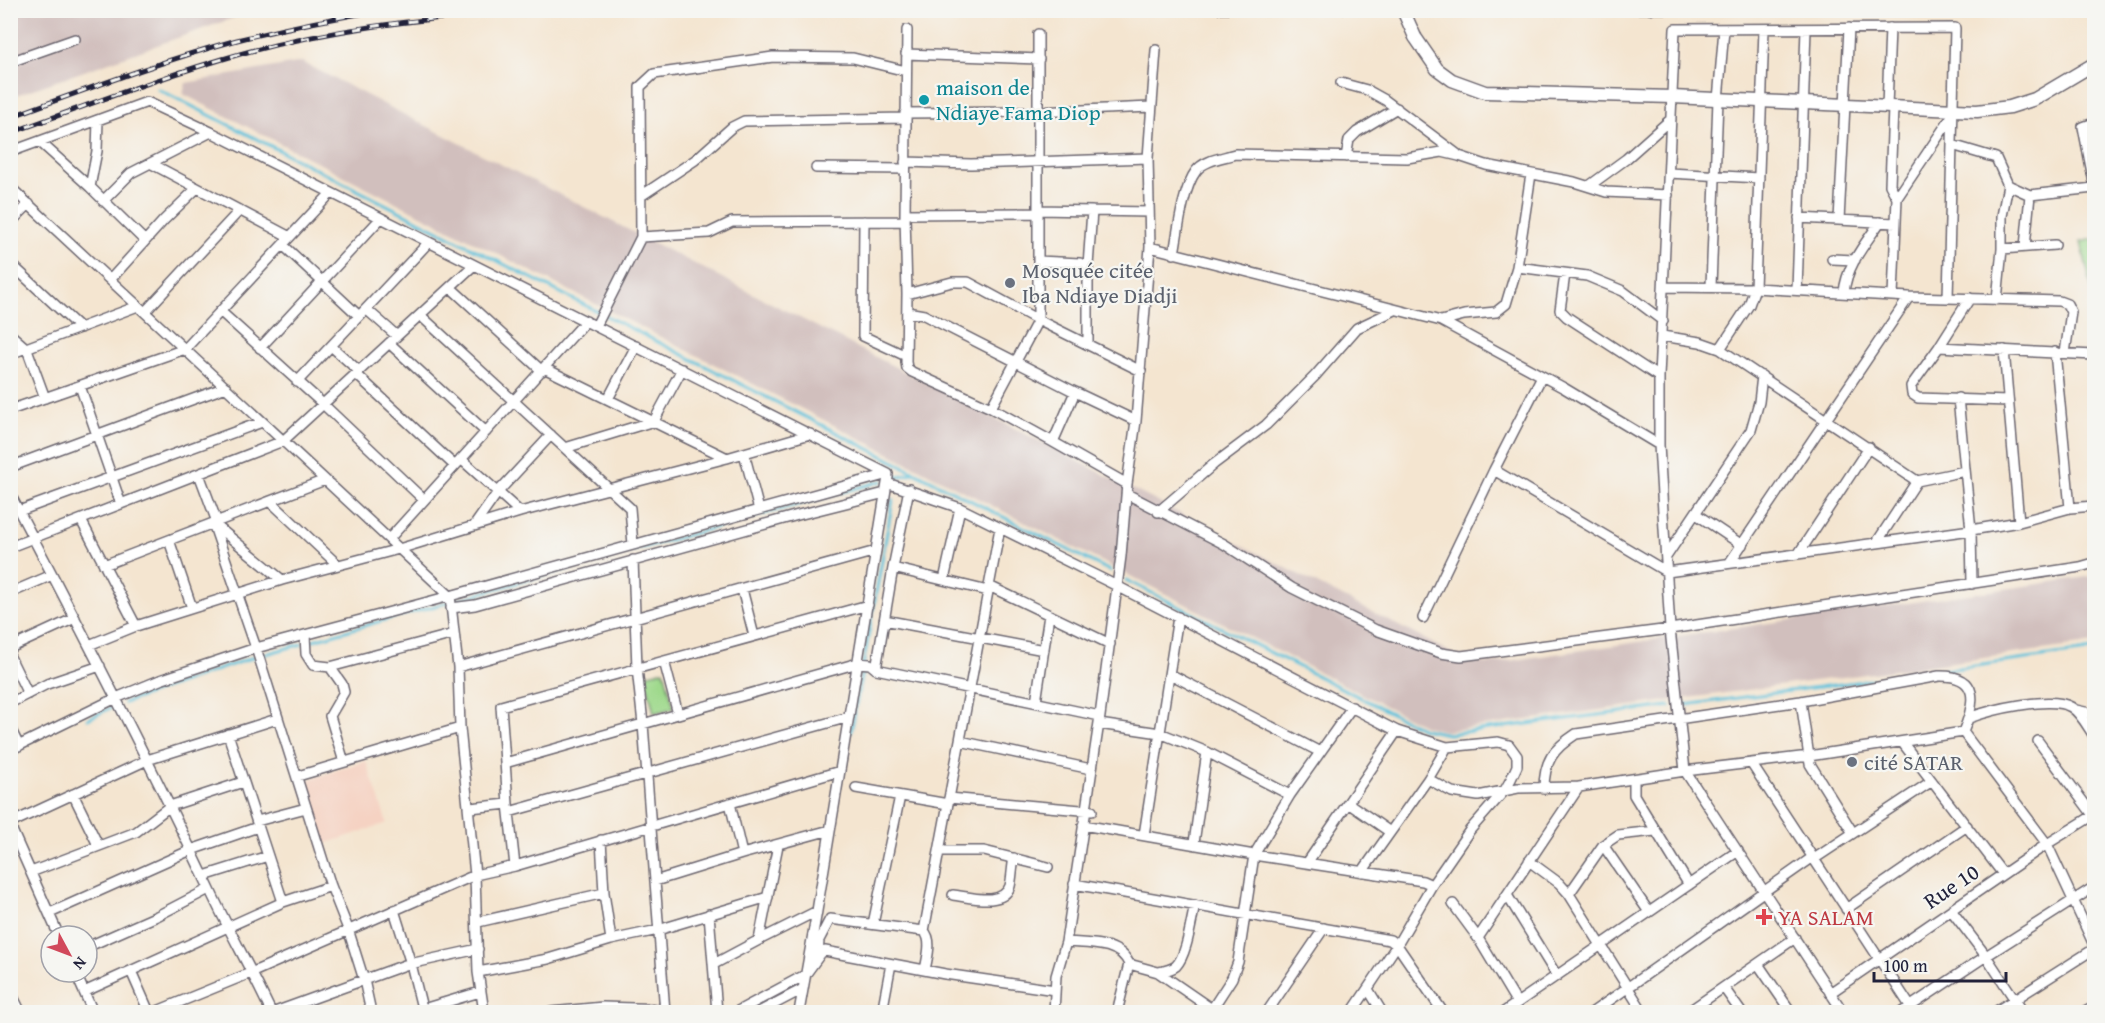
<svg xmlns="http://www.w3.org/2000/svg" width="2105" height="1023" viewBox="0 0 2105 1023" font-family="'Gentium Book Plus',serif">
<rect width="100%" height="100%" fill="#f6f6f2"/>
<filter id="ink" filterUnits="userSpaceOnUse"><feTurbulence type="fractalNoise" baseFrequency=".0167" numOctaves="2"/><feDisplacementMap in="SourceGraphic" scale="12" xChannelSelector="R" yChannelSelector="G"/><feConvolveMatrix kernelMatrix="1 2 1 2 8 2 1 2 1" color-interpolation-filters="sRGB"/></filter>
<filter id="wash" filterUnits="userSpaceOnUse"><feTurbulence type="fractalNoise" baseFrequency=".008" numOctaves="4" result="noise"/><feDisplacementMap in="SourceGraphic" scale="24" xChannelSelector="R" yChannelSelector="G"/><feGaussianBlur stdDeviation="1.35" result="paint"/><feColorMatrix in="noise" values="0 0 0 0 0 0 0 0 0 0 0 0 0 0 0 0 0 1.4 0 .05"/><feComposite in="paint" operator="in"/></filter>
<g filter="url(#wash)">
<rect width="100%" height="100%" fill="#f4e5d0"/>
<!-- built -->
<path fill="#f5d2c2" d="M366,761L387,823L325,844L304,781Z"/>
<!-- industrial -->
<path fill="#d1bfbd" d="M11,10L253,11L11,97Z
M302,62L1461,658L1487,664L2094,576V643L1445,731L1425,726L183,94L186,83Z"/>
<!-- green -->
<path fill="#9fd98c" stroke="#607e64" stroke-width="1.5" d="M2094,239V300L2081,242Z
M664,670L674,708L654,713L645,675Z"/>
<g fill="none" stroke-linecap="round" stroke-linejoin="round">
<!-- stream -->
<path stroke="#5fc2dc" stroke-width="3" d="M158,89L1110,571
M893,478L912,473
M1126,580L1423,729L1448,734L1670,706
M310,641L882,481
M262,655L302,644
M124,703L254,657
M1685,705L2094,650
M88,719L114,706
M851,732L893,499
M747,1012L771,999"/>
</g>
</g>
<g filter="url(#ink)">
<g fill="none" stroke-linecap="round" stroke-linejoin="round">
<!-- minor casing -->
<g stroke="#6c666f" stroke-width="12">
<path id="minor" d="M907,30L905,215L907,294L906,362L907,368L912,372L991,408L1053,442L1075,392
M906,54L1039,59
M10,62L75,39
M1341,83L1367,90L1385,100L1457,154
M1887,107L1890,28
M1893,108L1890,185L1897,198L1893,296
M905,113L1037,112L1151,107
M2094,123L2083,127L2094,183
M40,142L90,187L145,241
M1952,145L1996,158L2008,185L2002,216V249L1997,300
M10,152L147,102L211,132L888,474
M1346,157L1349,140L1357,132L1397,108
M905,162L971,164L1148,158
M152,164L290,237
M816,168L905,169
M1669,173L1759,178
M2008,185L2030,195L2094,188
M1589,186L1626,159L1671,119
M10,187L450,596L458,667L460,728L475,875L478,972L484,1012
M90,187L97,151L98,120
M641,196L695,160L732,127L744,121L905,118
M1897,198L1952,116
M103,201L131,173L211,132
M1038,210L1092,211L1088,266V344
M1092,211L1149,212
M905,214L1038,213
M1799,218L1896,223
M1839,220L1849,28
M864,221L863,336L906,356
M10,223L29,204
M641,237L709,233L732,222L905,221
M283,245L359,316
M1150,247L1441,321L1564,388L1659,445
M2025,247L2030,195
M2002,249L2055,245
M1174,254C1178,231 1183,188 1196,171C1204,160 1223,158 1235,154L1407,158L1442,152L1459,156L1486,165L1574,182L1606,192L1668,195
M1832,259L1855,260
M1038,261L1080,263L1088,266
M10,263L80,328
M1517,267L1587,276L1623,291L1663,321
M1565,274L1560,310L1567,317L1659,377
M110,280L164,220L197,188
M1711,286L1718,100L1724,29
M450,287L542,371
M1665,287L1755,288L1909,297L2059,301L2067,304L2071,312L2065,353
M1797,290L1806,29
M1844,293C1846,266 1865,244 1880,222
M907,294L952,282H968L1038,320L1141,371
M1970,298L1939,347L1911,386L1912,394L1918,398L2008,401
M366,309L397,336
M220,311L323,404L424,500
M145,312L240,210
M907,312L924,315L1075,392L1136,421
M420,315L630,508L633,545
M1441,321L1464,315L1496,312L1506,304L1517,267L1531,174
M596,326L641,237L640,87L654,74L773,57L853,58L906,71
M10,334L27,349L45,398
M1662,336L1700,342L1720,349L1917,481
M389,343L486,432
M331,346L359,371
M1939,347L2094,355
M260,348L381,218
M1720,349L1749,305L1755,288L1764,29
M2004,350L2019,522
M2055,352L2070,508
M10,354L138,306
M544,368L727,458
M356,374L455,466
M297,382L429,242
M80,386L121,504
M1958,398L1971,530L1972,584
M608,399L636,346
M991,408L1038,320V34
M10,410L185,349L331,193
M1053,442L1127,484
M565,448L654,421L682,369
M744,453L759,510
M461,459L520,512
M10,467L226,387
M1494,470L1667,572L1971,530L2019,522L2070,508L2094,506
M199,474L217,522
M887,483L960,508L1117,586L1397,731L1447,747L1498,742L1509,745L1517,756V766L1511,779L1505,790L1470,830L1432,885L1397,945L1352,1012
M909,489L893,568L876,669L1100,716
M10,494C79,625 147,756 210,890C229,931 252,971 271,1012
M1127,494L1224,544L1292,588L1376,630L1441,653L1461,656L1670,629L2080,567L2094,563
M270,501L338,565
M19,511L262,422
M1158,512L1214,464L1266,425L1315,376L1357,328L1395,310
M1696,514L1742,545
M81,520L136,626
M213,523L256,648L331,886L348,929L364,980L371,1012
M214,524L282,580
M474,526L498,492L551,435
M389,539L586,321
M169,540L192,608
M1877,542L1917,481L1965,471
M10,547L283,441L474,265
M1799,553L1869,447
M1666,557L1751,430L1759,402L1762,376
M633,560L637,668L643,724L665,1012
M1730,562L1909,297
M104,565L325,480
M893,568L988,591
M944,580L960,508
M989,586L1110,644
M742,589L754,636
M10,593L52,575
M451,608L475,605L798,515L885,493
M1423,618L1494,470L1542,376
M884,620L1044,650
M305,635L306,654L313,665L330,667L454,634
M89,645L136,626L282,580L399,549L520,512L727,458L810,434
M10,648L75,618
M10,657L28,694
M664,661L678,714
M330,667L342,684L344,692L330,716L344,762
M458,667L876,551
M1170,674L1320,752
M1801,701L1810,764L1853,833
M1036,702L1049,615
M10,703L47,684L100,666
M2076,710L2094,714
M1969,718C1990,710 2051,695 2071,707C2081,713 2088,727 2094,736
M1099,724L1160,733L1207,752L1290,795
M10,728L19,746
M228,734L283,902
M960,741L1091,769
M2038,741L2093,815
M1902,742L2003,874
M10,750L116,698L160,680L256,648L450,596L888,474
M505,763L858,663L870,664L876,669
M1751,763L1914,1012
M298,776L460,728
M1428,779L1452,792L1478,796L1518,788L1579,787L1685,771L1809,756L1963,732
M1634,779V795L1689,885
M856,788L948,804
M1544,789C1544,761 1553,749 1576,734L1801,701L1939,676C1981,675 1975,704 1963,732L2047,844L2094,945
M73,794L98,845
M949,798L1092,811
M730,803L742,854
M1348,803L1390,832
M470,808L508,804
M509,812L849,717
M257,821L306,808
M1083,825L1254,855L1423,881L1432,885
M1144,835L1178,617
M601,840L604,893L611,940
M1194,843L1207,752
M1603,845L1649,912
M939,851H984L1048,867
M1814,859L1932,781
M1529,861L1559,883L1569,894L1643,1012
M1307,863L1397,731
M515,866L508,804L501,706L868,605
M31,872L136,832L170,806L243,782
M1362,872L1428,779L1447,747
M204,876L268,856
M655,881L742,854L830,830
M1074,884L1390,940L1397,945L1443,1012
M1569,894L1603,845L1618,835L1655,831
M953,895C970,897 1003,907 1010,886C1012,878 1012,867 1014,858
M1507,895L1557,976
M1453,904L1478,938L1517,1003
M1846,909L1967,826
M394,910L411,964L423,1012
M1951,910L1986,956L2023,1012
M50,913L191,850L258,827
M709,914L717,1012
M478,922L604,893
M873,924L900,796
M59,936L11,828L13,822L147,760L277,719
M1478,938L1579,787
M759,940L817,911
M1066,942C1088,944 1119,941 1129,964L1158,972L1216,1012
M87,947L157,916L209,889
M818,957L819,940L830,919L924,931
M714,964L759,940L778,845
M1758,964L1791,1012
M925,970C927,958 933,940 924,931L1000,528
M131,971L149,1012
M75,972L93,1012
M478,972L548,959L611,940L658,930L768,897
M1158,972C1164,971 1171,970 1176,966C1187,955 1191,921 1195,905
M1724,988L1741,1012
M1368,989L1382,1012
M84,992L283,902L331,886
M1830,993L2047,844L2094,815
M1212,1009L1232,978L1238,962L1254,855L1290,795L1352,707
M155,1012L253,972L475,875L515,866L840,771
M275,1012L405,965L478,949
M413,1012L480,992
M551,1012L603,1007L664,1009
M736,1012L805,975L821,953L825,951L945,974L1055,990
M759,1012L803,989
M799,1012L817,911L888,477
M882,1012L891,964
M1054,1012L1056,976L1066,942L1100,716L1121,556L1127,484L1136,421L1150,247L1148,158L1156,50
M1117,1012L1129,964
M1267,1012L1324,928
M1504,1012L1738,851
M1593,1012L1813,857
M1688,1012L1795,938
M1843,1012L1685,771L1670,629L1659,445V377L1675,29L1955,28L1948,298
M1902,1012L1986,956L2094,887
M1995,1012L2094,949
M2085,1012L2094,1007"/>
</g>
<!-- tertiary casing -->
<g stroke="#6c666f" stroke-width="15">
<path id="tertiary" d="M1415,37L1437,69L1452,80L1485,92L1672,97L1977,111L2010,107L2035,99L2094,64
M10,994L19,1012"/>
</g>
<!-- minor -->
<use href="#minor" stroke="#fff" stroke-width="9"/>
<!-- tertiary -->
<use href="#tertiary" stroke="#fff" stroke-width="12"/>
<!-- rail casing -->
<g stroke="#22223b" stroke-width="5">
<path id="rail" d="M10,117C85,90 161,61 237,40C285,28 333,18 382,10
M10,133C86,106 162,76 240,54C341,26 446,15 551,11L2094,12"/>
</g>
<!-- rail -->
<use href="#rail" stroke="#f6f6f2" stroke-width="3" stroke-dasharray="9" stroke-linecap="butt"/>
<!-- tertiary-bridge casing -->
<g stroke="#6c666f" stroke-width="15" stroke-linecap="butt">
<path id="tertiary-bridge" d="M1403,10L1415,37"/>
</g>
<!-- tertiary-bridge -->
<use href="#tertiary-bridge" stroke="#fff" stroke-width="12"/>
</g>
</g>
<!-- markers -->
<circle fill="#0f9aa8" stroke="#f6f6f2" stroke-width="2" cx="924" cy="100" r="6"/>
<g fill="#6b7280" stroke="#f6f6f2" stroke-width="2">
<circle cx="1010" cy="283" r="6"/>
<circle cx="1852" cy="762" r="6"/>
</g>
<path fill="#e0444e" stroke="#f6f6f2" stroke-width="2" d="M1761 908h6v6h6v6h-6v6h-6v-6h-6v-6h6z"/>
<g text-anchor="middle" stroke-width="4.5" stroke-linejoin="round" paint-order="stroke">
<!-- culture labels -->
<g font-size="22" fill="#0d838f" stroke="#f6f6f2" text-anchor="start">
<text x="936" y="95">maison de<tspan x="936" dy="25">Ndiaye Fama Diop</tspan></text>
</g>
<!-- worship labels -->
<g font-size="22" fill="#5b616d" stroke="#f6f6f2" text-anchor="start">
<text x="1022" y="278">Mosquée citée<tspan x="1022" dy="25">Iba Ndiaye Diadji</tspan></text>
<text x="1864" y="770">cité SATAR</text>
</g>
<!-- street labels -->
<g font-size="22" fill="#22223b" stroke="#f6f6f2">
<text transform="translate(1951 886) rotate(-34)" y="8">Rue 10</text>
</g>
<!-- health labels -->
<g font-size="22" fill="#be3a42" stroke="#f6f6f2" text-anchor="start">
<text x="1778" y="925">YA SALAM</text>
</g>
</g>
<!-- margin -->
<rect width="2105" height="1023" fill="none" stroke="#f6f6f2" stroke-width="36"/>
<!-- north arrow -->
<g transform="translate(69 954) rotate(131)"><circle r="28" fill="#f6f6f2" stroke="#a1a1a9" stroke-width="1.5"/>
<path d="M0-4.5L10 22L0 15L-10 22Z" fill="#d1495b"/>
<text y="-9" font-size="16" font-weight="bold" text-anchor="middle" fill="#22223b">N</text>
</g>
<!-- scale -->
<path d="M1874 972v9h132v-9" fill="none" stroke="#22223b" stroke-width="3"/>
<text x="1883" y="972" font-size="18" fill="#22223b" stroke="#f6f6f2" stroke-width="4.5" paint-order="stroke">100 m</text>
</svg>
